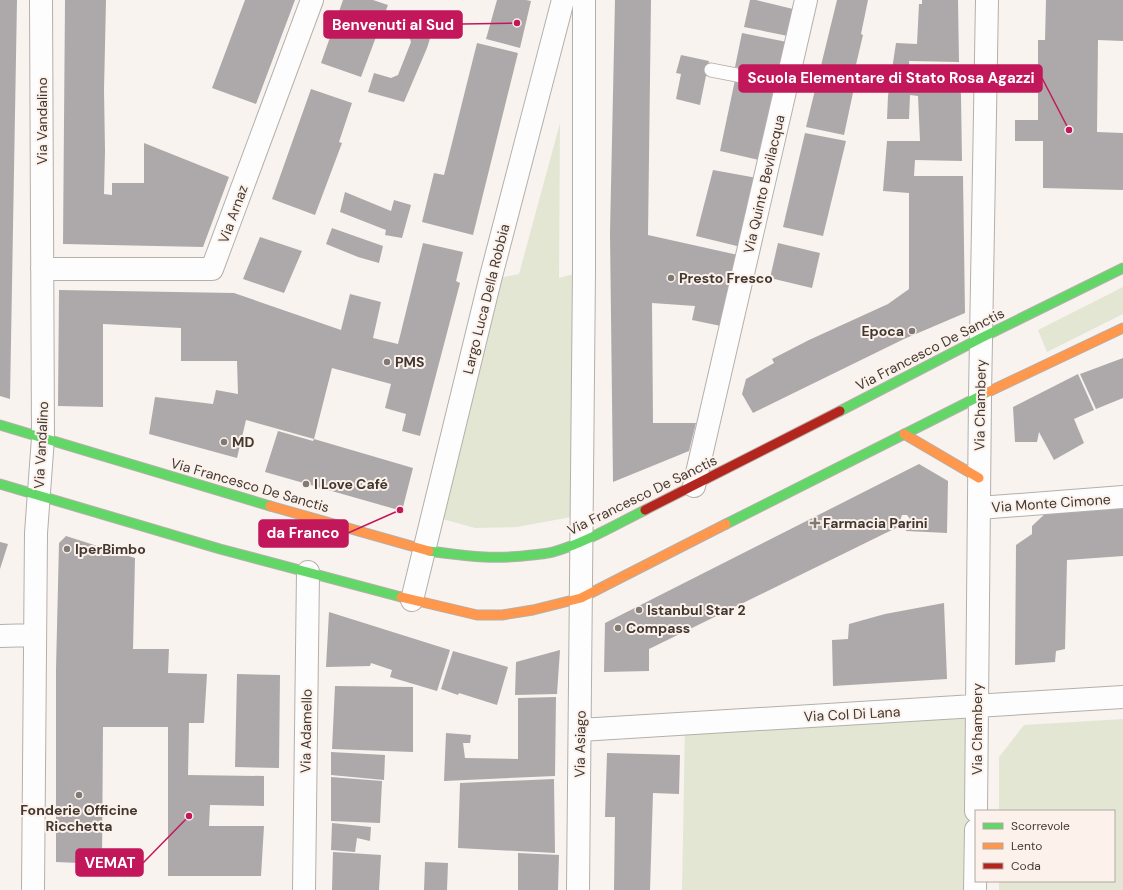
<svg xmlns="http://www.w3.org/2000/svg" width="1123" height="890" viewBox="0 0 1123 890" font-family="'DM Sans',sans-serif">
<rect width="100%" height="100%" fill="#f8f3ef"/>
<!-- green -->
<path fill="#e4e6d4" d="M560,123L559,278L584,271L582,515L517,527L475,528L432,516L490,280L519,274Z
M1123,287V314L1047,352L1038,330Z
M977,707L975,890H682L685,724Z
M1123,719V890H999V881H1114V811H999V757L1024,725Z"/>
<!-- building -->
<path fill="#ada9ab" d="M0,0H17L10,399L0,396Z
M65,0H106L104,90L105,151L104,194L112,195V183H144V143L229,177L203,247L63,244Z
M245,0H295L256,104L212,88Z
M343,0H373L388,5L361,77L321,63Z
M497,0H526L531,1L520,48L486,39Z
M615,0H651L648,235L738,255L721,326L692,320L695,306L652,303L653,423H696L689,451L613,482L610,233Z
M750,0H756L793,9L788,36L744,27Z
M837,0H868L861,34L863,35L854,73L857,74L844,135L806,127Z
M922,0H958L959,62L909,61L910,78L960,79L961,96L962,161L915,160L914,176H963L965,313L904,339L753,413L742,394L746,379L774,363L772,359L809,340L888,304L909,289V193L883,191L887,141H920L918,96L910,95L909,119H887L888,96L896,43L917,44L919,4H922Z
M1046,0H1123V41L1098,40L1097,132L1123,133V190L1043,188V141H1015V120H1038V40H1045Z
M393,12L434,26L427,48L404,102L368,92L374,73L391,78L398,75L411,42L408,34L388,27Z
M742,33L787,42L779,77L735,67Z
M477,43L518,53L473,235L422,222L434,173L444,175Z
M681,55L709,61L700,105L676,99L681,74L676,73Z
M735,80L775,88L759,160L720,151Z
M311,89L352,103L339,142L342,143L315,215L272,199Z
M805,133L846,141L823,236L783,227Z
M713,170L757,178L741,247L696,236Z
M345,192L391,211L394,200L411,205L402,238L385,235L386,230L340,212Z
M332,228L383,246L379,263L358,257L326,244Z
M260,237L302,251L284,293L243,279Z
M423,243L463,252L456,281L460,283L420,436L402,431L406,414L385,408L391,384L332,368L314,439L246,420L237,458L149,434L155,397L213,404L216,390L238,394L237,361H181V328L103,324V407L58,406L59,290L234,293L341,330L350,294L381,302L373,338L398,344Z
M778,243L820,253L812,288L770,278Z
M1123,358V398L1096,409L1080,374Z
M1078,374L1094,410L1074,419L1084,443L1054,460L1039,432L1037,442H1015L1013,407Z
M278,431L313,441L314,439L413,468L402,511L265,472Z
M919,464L948,481L947,533L906,531L905,523H909L910,519L907,515H902L898,527L649,649V671L604,672L605,623Z
M1123,507V556L1067,560L1065,649L1056,651L1055,662L1015,665L1016,545L1032,534V526L1048,511Z
M66,536L135,558L133,649H169L168,673L207,674L204,723H189L188,775L264,776V806L210,805L209,826H264L261,876H168V727H103L102,864L56,862V669L59,543Z
M0,542L8,544L0,569Z
M944,603L947,679L833,686L832,640L848,639L849,624L885,614Z
M329,612L450,650L437,691L390,677L392,670L371,663L370,666L326,667Z
M560,650L557,694L515,695L516,662Z
M453,651L508,667L497,705L459,693L458,695L441,689Z
M237,674L280,675L279,768L235,767Z
M335,686L413,687V752L332,749Z
M556,697L555,776L444,781L446,733L471,735L470,743H463L465,758L518,759V698Z
M331,752L385,755L384,780L331,775Z
M607,753L680,755L679,794L653,793L650,890H614L615,817H605Z
M331,777L382,781L380,823L331,821Z
M554,779L555,853L458,848L460,783Z
M332,823L371,827L370,841L357,838L355,852L331,850Z
M333,852L381,855L379,890H332Z
M518,853L559,855L558,890H518Z
M425,862L448,863L447,890H424Z"/>
<g fill="none" stroke-linecap="round" stroke-linejoin="round">
<!-- lane casing -->
<g stroke="#b5afaa" stroke-width="15">
<path id="lane" d="M711,70L787,85"/>
</g>
<!-- street casing -->
<g stroke="#b5afaa" stroke-width="24">
<path id="street" d="M42,269H212L312,0
M694,486L806,0
M979,508L1123,497
M412,600L490,280L563,0
M0,636L35,635
M580,730L1123,697
M976,811L980,396L987,0
M33,890L36,533L43,438L41,0
M304,890L308,572
M578,890L584,271V0
M975,890L976,830"/>
</g>
<!-- fast casing -->
<g stroke="#b5afaa" stroke-width="11">
<path id="fast" d="M840,411L981,338L1123,268
M0,425L270,506
M0,484L220,549L401,597
M726,524L988,392
M429,551C465,556 495,560 532,555C539,554 546,554 553,552C585,543 615,525 645,510"/>
</g>
<!-- slow casing -->
<g stroke="#b5afaa" stroke-width="11">
<path id="slow" d="M988,392L1123,328
M904,434L979,478
M270,506L429,551
M401,597L477,615H502L533,610L581,598L726,524"/>
</g>
<!-- jam casing -->
<g stroke="#b5afaa" stroke-width="11">
<path id="jam" d="M645,510L840,411"/>
</g>
<!-- lane -->
<use href="#lane" stroke="#fefdfd" stroke-width="13"/>
<!-- street -->
<use href="#street" stroke="#fefdfd" stroke-width="22"/>
<!-- fast -->
<use href="#fast" stroke="#63d668" stroke-width="9"/>
<!-- slow -->
<use href="#slow" stroke="#ff974d" stroke-width="9"/>
<!-- jam -->
<use href="#jam" stroke="#b3261e" stroke-width="9"/>
</g>
<!-- markers -->
<g fill="#817974" stroke="#fcf2eb" stroke-width="1.5">
<circle cx="671" cy="278" r="4"/>
<circle cx="912" cy="331" r="4"/>
<circle cx="387" cy="362" r="4"/>
<circle cx="224" cy="442" r="4"/>
<circle cx="306" cy="484" r="4"/>
<path d="M813 517h4v4h4v4h-4v4h-4v-4h-4v-4h4z"/>
<circle cx="67" cy="549" r="4"/>
<circle cx="639" cy="610" r="4"/>
<circle cx="618" cy="628" r="4"/>
<circle cx="79" cy="795" r="4"/>
</g>
<g text-anchor="middle" stroke-width="4" stroke-linejoin="round" paint-order="stroke">
<!-- street labels -->
<g font-size="14" fill="#413831" stroke="#fcf2eb">
<text transform="translate(42 121) rotate(-90)" y="5">Via Vandalino</text>
<text transform="translate(764 184) rotate(-77)" y="5">Via Quinto Bevilacqua</text>
<text transform="translate(233 214) rotate(-70)" y="5">Via Arnaz</text>
<text transform="translate(486 299) rotate(-76)" y="5">Largo Luca Della Robbia</text>
<text transform="translate(930 349) rotate(-27)" y="5">Via Francesco De Sanctis</text>
<text transform="translate(980 405) rotate(-89)" y="5">Via Chambery</text>
<text transform="translate(41 445) rotate(-87)" y="5">Via Vandalino</text>
<text transform="translate(250 485) rotate(16)" y="5">Via Francesco De Sanctis</text>
<text transform="translate(642 495) rotate(-26)" y="5">Via Francesco De Sanctis</text>
<text transform="translate(1051 503) rotate(-4)" y="5">Via Monte Cimone</text>
<text transform="translate(852 714) rotate(-3)" y="5">Via Col Di Lana</text>
<text transform="translate(977 729) rotate(-90)" y="5">Via Chambery</text>
<text transform="translate(306 731) rotate(-89)" y="5">Via Adamello</text>
<text transform="translate(580 744) rotate(-89)" y="5">Via Asiago</text>
</g>
<!-- poi labels -->
<g font-size="14" font-weight="bold" fill="#413831" stroke="#fcf2eb" text-anchor="start">
<text x="679" y="283">Presto Fresco</text>
<text x="904" y="336" text-anchor="end">Epoca</text>
<text x="395" y="367">PMS</text>
<text x="232" y="447">MD</text>
<text x="314" y="489">I Love Café</text>
<text x="823" y="528">Farmacia Parini</text>
<text x="75" y="554">IperBimbo</text>
<text x="647" y="615">Istanbul Star 2</text>
<text x="626" y="633">Compass</text>
<text x="79" y="815" text-anchor="middle">Fonderie Officine<tspan x="79" dy="16">Ricchetta</tspan></text>
</g>
</g>
<!-- callouts -->
<path fill="none" stroke="#c2185b" stroke-width="1.5" d="M517 23L462 24M1069 130L1042 78M400 510L348 533M189 816L143 863"/>
<g fill="#c2185b" stroke="#fcf2eb" stroke-width="1.5">
<circle cx="517" cy="23" r="4"/>
<circle cx="1069" cy="130" r="4"/>
<circle cx="400" cy="510" r="4"/>
<circle cx="189" cy="816" r="4"/>
</g>
<g fill="#c2185b" stroke="#c2185b" stroke-width="1.5">
<rect x="324" y="11" width="138" height="27" rx="4"/>
<rect x="739" y="65" width="303" height="27" rx="4"/>
<rect x="259" y="520" width="89" height="27" rx="4"/>
<rect x="76" y="849" width="67" height="27" rx="4"/>
</g>
<g font-size="15" text-anchor="middle" font-weight="bold" fill="#fff">
<text x="393" y="30">Benvenuti al Sud</text>
<text x="891" y="83">Scuola Elementare di Stato Rosa Agazzi</text>
<text x="303" y="538">da Franco</text>
<text x="110" y="868">VEMAT</text>
</g>
<!-- legend -->
<rect x="975" y="810" width="140" height="72" fill="#fcf2eb" stroke="#b1a8a1"/>
<rect x="983" y="823" width="20" height="6" fill="#63d668" stroke="#b1a8a1"/>
<text x="1011" y="830" font-size="12" fill="#413831">Scorrevole</text>
<rect x="983" y="843" width="20" height="6" fill="#ff974d" stroke="#b1a8a1"/>
<text x="1011" y="850" font-size="12" fill="#413831">Lento</text>
<rect x="983" y="863" width="20" height="6" fill="#b3261e" stroke="#b1a8a1"/>
<text x="1011" y="870" font-size="12" fill="#413831">Coda</text>
</svg>
